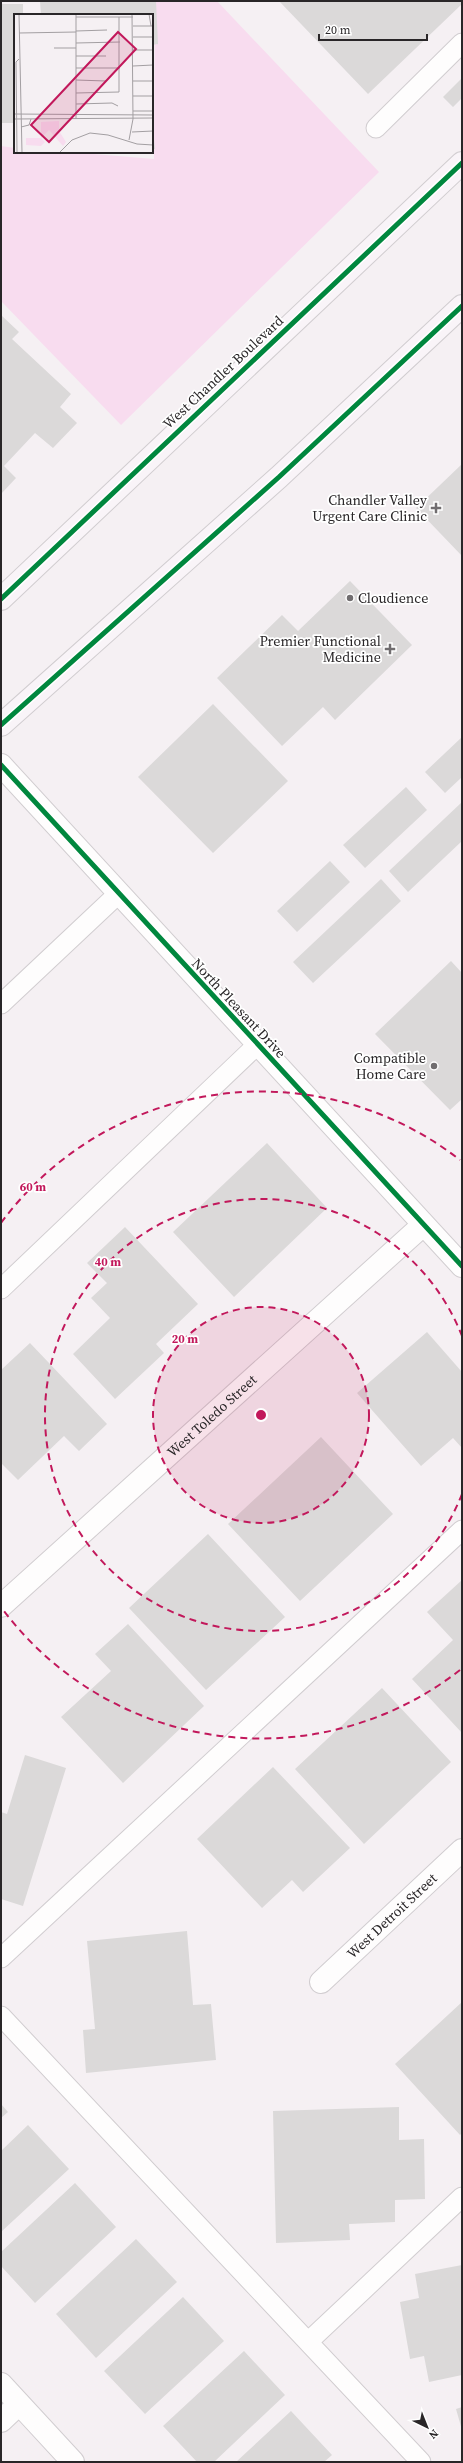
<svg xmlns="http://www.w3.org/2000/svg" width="463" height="2463" viewBox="0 0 463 2463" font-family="'Source Serif 4',serif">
<rect width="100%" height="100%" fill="#f5f0f3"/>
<!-- green -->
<path fill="#f8dcef" d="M155,1H217L379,172L121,425L1,301V146L15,148V152H70L154,159Z"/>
<!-- building -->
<path fill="#dbd9d9" d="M40,1H156L158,44L152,45V15H41Z
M279,1H460L462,4L368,94Z
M1,4H23V15H15V123H1Z
M462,78V98L453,107L443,97Z
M152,120L155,149H152Z
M47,152H63L64,153L47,154Z
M1,315L19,332L12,339L71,394L60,407L77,423L53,448L35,433L4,466L16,478L1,494Z
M462,464V556L416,508Z
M350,581L412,645L335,720L323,707L282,746L217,678L282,615L298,631Z
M213,704L288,781L213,853L138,777Z
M462,737V777L445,793L425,772Z
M406,787L427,810L365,868L343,845Z
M462,802V841L408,892L389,871Z
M330,861L350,882L297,932L277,911Z
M381,879L401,901L313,983L293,962Z
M451,961L462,973V1099L450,1110L375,1034Z
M267,1143L327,1208L234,1297L173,1232Z
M125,1227L198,1304L156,1344L164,1353L115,1399L73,1354L110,1318L91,1298L107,1283L87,1263Z
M427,1332L462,1372V1448L453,1438L421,1466L357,1393Z
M30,1343L107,1424L79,1451L64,1436L18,1480L1,1463V1370Z
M321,1437L393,1514L300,1601L228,1524Z
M208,1534L285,1617L206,1690L129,1608Z
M462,1580V1733L412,1679L453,1640L427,1612Z
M128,1624L204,1706L123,1783L61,1717L111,1671L95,1654Z
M382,1688L451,1762L364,1844L295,1769Z
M25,1755L66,1768L23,1906L1,1899V1812L7,1814Z
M273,1767L350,1848L303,1892L292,1880L262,1908L197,1839Z
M187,1931L193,2005L211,2004L216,2060L86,2073L83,2030L95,2029L87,1941Z
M462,2002V2133L460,2135L395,2064Z
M1,2104L8,2112L1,2118Z
M399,2107V2140L424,2139L425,2199L395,2200V2222L349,2224L350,2240L276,2243L273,2111Z
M28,2125L69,2169L1,2232V2151Z
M75,2183L116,2227L35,2303L1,2266V2252Z
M136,2239L177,2282L96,2358L56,2314Z
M462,2265V2375L429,2382L424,2356L410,2359L400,2302L419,2298L415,2274Z
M183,2297L224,2341L145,2414L104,2371Z
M244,2351L285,2395L214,2462H197L163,2426Z
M462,2407V2430L456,2409Z
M291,2411L332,2455L324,2462H236Z"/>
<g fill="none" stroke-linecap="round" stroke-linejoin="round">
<!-- service casing -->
<g stroke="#d1cdd0" stroke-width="21">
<path id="service" d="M376,128L462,43
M1,1004L118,894
M1,1289L257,1045
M1,1958L462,1530
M1,2016L421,2462
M308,2342L462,2197"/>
</g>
<!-- minor casing -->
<g stroke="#d1cdd0" stroke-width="24">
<g id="minor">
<path d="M1,765L462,1266"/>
<path id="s1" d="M1,1606L423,1225"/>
<path id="s2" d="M321,1982L462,1850"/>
<path d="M1,2384L73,2462"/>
<path d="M1,2421L19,2404"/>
</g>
</g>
<!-- secondary casing -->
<g stroke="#d1cdd0" stroke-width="24">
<path id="secondary" d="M1,599L462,163
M1,725L279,477L462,306"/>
</g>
<!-- service -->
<use href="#service" stroke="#fefdfd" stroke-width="19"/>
<!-- minor -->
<use href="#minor" stroke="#fefdfd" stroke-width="22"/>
<!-- secondary -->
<use href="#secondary" stroke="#f9f4f8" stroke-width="22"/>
<!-- cycleway casing -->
<g stroke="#fff" stroke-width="8">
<path id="cycleway" d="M1,599L462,163
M1,725L279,477L462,306
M1,765L462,1266"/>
</g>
<!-- cycleway -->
<use href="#cycleway" stroke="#00873e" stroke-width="5"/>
</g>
<!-- distance rings -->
<circle cx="261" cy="1415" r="108" fill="#c2185b" fill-opacity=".12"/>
<g fill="none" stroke="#c2185b" stroke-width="2" stroke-dasharray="7 5">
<circle cx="261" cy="1415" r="108"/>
<path d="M462 1494A216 216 0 1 1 462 1336"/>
<path d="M460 1670A323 323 0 0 1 1 1607M1 1223A323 323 0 0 1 460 1160"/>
</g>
<!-- markers -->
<g fill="#706d6f" stroke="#fff" stroke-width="1.5">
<path d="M434 502h4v4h4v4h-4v4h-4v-4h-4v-4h4z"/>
<circle cx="350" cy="598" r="4"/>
<path d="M388 643h4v4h4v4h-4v4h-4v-4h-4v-4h4z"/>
<circle cx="434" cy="1066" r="4"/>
</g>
<g text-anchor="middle" stroke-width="3.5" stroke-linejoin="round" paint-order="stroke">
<!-- street labels -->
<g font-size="14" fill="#292628" stroke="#fff">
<text transform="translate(223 372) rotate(-43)" y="5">West Chandler Boulevard</text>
<text transform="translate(239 1008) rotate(47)" y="5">North Pleasant Drive</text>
<text dy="5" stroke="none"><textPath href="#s1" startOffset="284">West Toledo Street</textPath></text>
<text dy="5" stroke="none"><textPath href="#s2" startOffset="97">West Detroit Street</textPath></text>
</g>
<!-- poi labels -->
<g font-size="14" fill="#292628" stroke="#fff" text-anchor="end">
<text x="427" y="505">Chandler Valley<tspan x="427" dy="16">Urgent Care Clinic</tspan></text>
<text x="358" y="603" text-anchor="start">Cloudience</text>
<text x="381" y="646">Premier Functional<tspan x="381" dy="16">Medicine</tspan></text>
<text x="426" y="1063">Compatible<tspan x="426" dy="16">Home Care</tspan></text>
</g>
</g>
<!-- overview -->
<g transform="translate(14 14)">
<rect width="139" height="139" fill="#f5f0f3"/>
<path d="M45,107V117L52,128L49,132L35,116L27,124V108ZM12,124H27L31,128L27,132L12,131Z" fill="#f8dcef"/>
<path fill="none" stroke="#a39fa2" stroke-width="1" d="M5,0L8,139M135,0L137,12M62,3H119M119,12H139M62,17L93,16M5,19L62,18M119,23H139M62,29L106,28M40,34H62M119,36H139M62,42H92M119,52L139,51M62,54H106M62,66L92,67M119,67H139M62,79L105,78V3M119,82H139M62,90L98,89L104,92M119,97H139M0,100L139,101M0,105L139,104M62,105V0M7,113L15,111L17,105M118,118L139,117M115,126L119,105L118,0M3,139L2,48L5,45M45,139L58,126L76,119L94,121L123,130L139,131"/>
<path fill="#c2185b" fill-opacity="0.15" stroke="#c2185b" stroke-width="2" d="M104,18L122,35L35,128L17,111Z"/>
<rect width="139" height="139" fill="none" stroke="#292628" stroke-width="2"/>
</g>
<circle cx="261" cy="1415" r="6" fill="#c2185b" stroke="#fff" stroke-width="2"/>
<g font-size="12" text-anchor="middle" font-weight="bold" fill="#c2185b" stroke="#fff" stroke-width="3.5" stroke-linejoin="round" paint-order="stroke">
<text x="33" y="1191">60 m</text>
<text x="108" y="1266">40 m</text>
<text x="185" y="1343">20 m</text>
</g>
<!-- border -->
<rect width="463" height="2463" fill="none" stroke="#292628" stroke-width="4"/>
<!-- north arrow -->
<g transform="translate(427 2427) rotate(137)" stroke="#ffffff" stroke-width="3" paint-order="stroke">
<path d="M0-3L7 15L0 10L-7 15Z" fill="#292628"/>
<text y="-6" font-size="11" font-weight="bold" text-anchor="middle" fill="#292628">N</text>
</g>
<!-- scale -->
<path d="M319 34v6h108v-6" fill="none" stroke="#292628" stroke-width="2"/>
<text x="325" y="34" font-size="12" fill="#292628" stroke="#ffffff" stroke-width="3" paint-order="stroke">20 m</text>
</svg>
